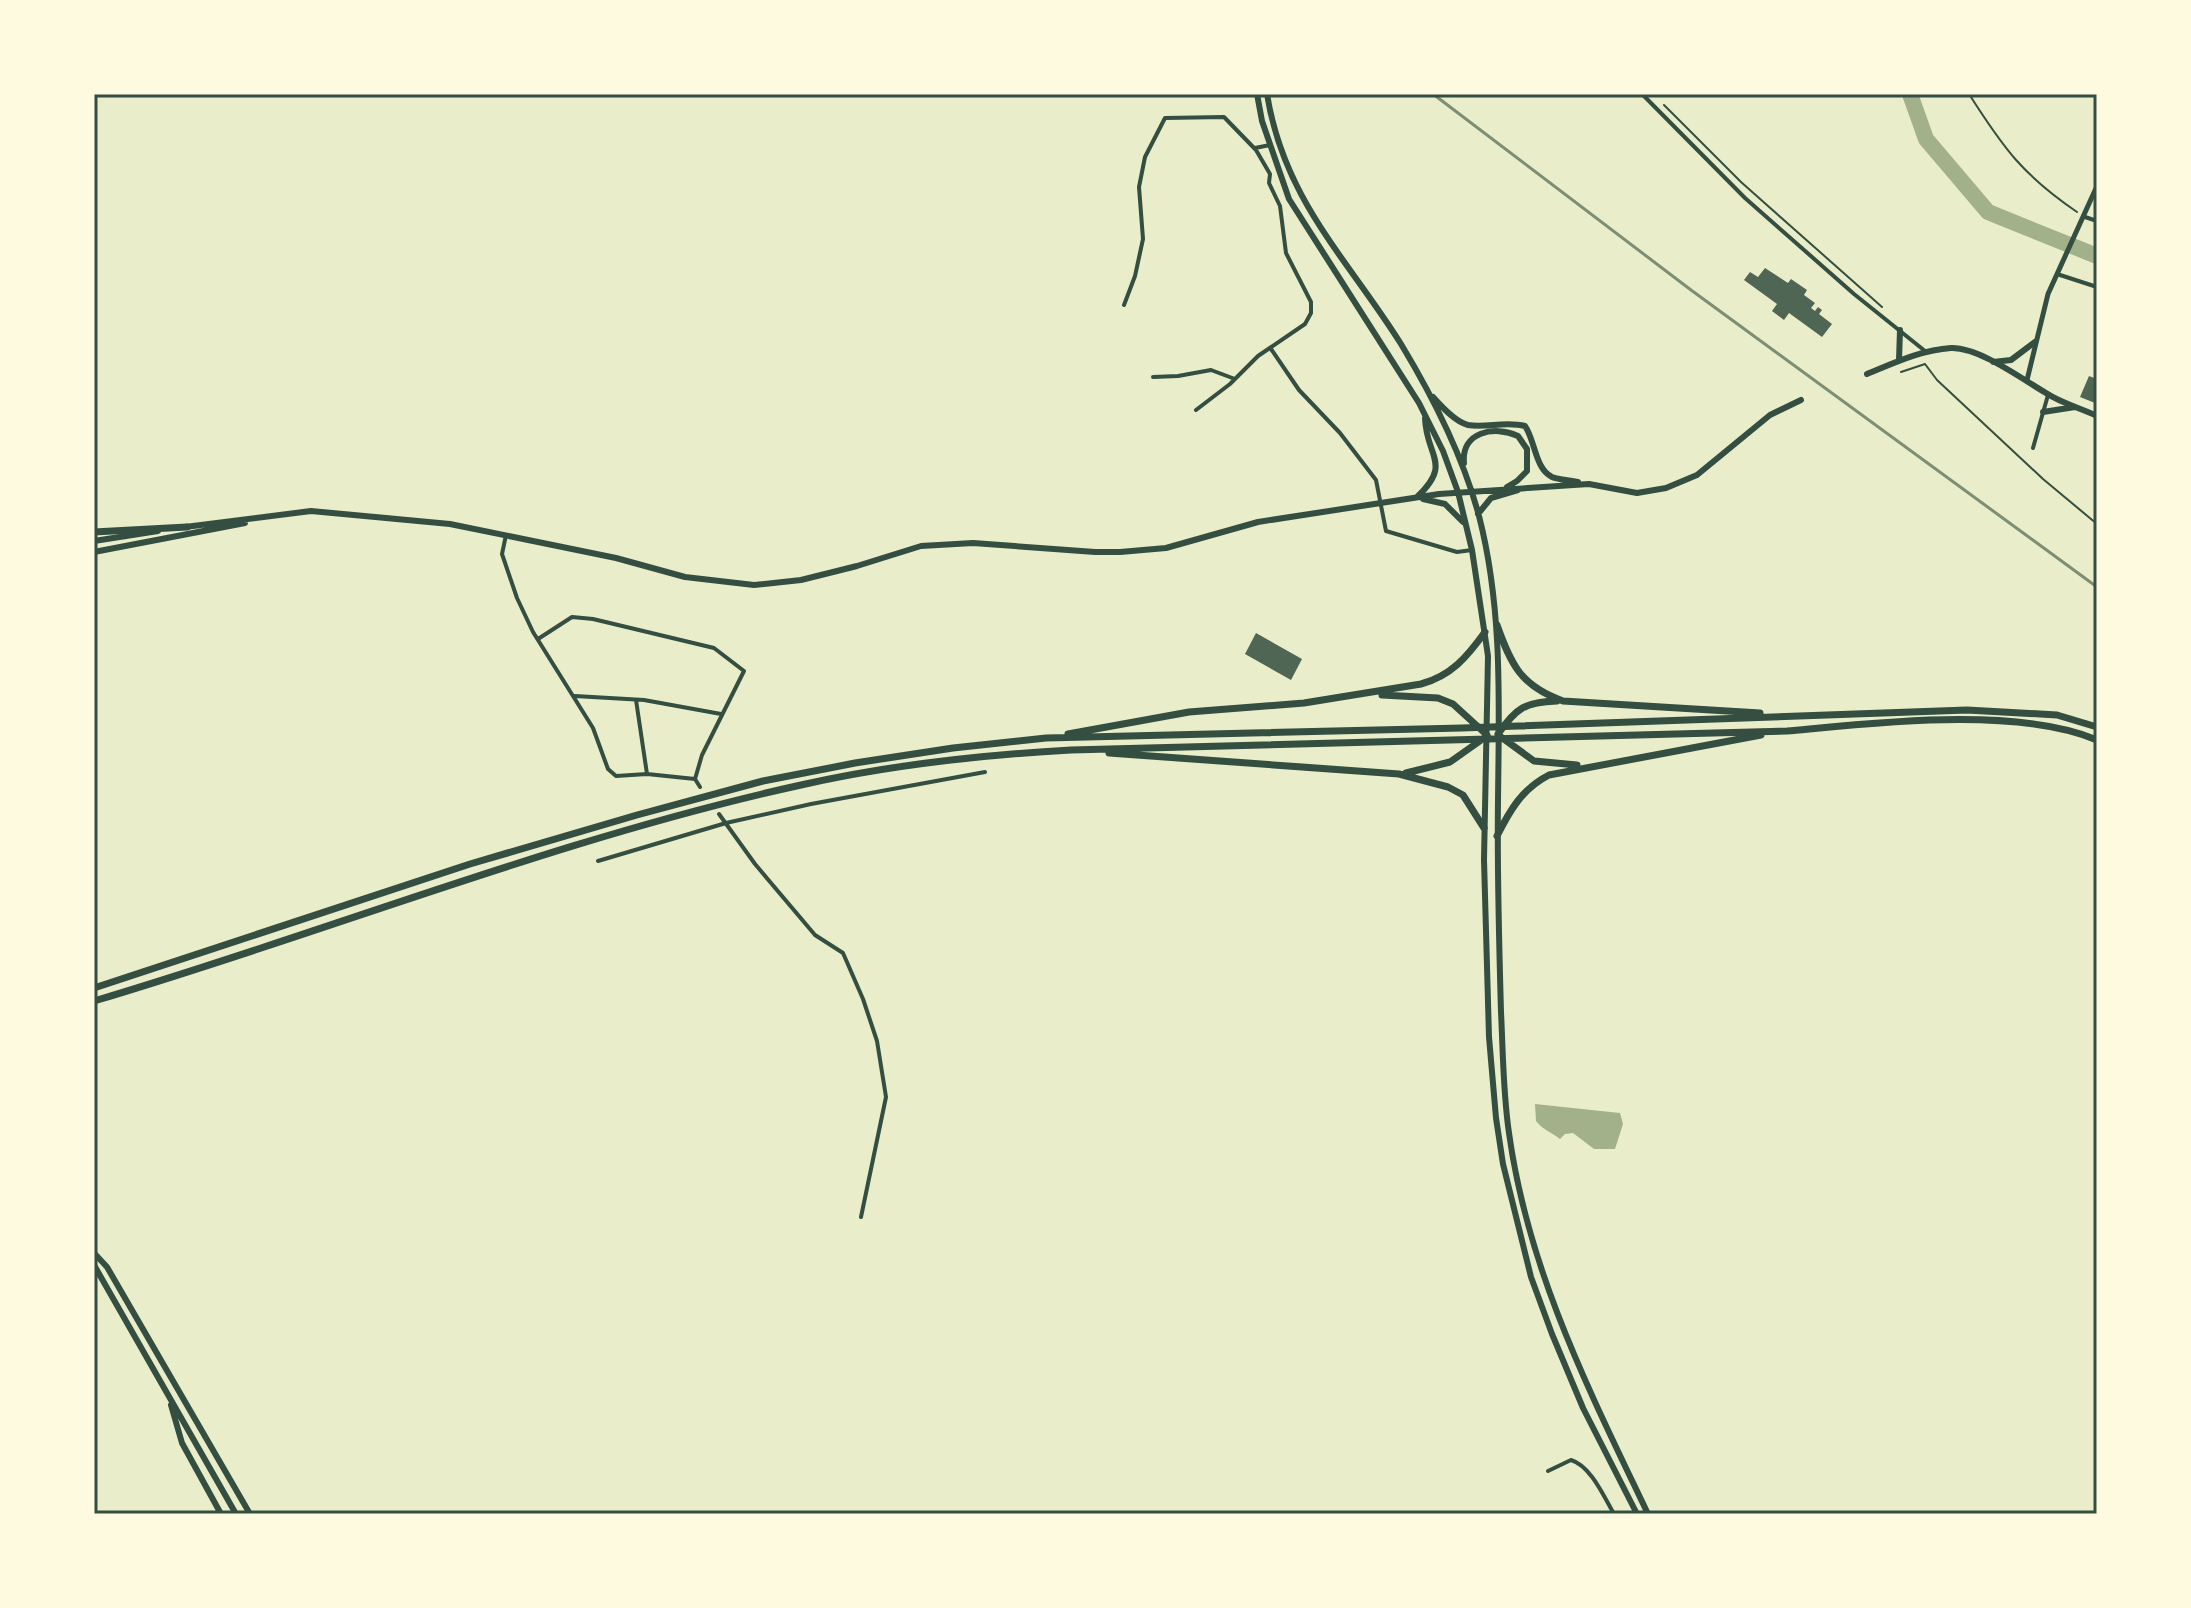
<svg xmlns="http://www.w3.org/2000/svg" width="2191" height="1608" viewBox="0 0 2191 1608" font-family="'Open Sans',sans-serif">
<rect width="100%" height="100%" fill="#e9edc9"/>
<!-- water -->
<path fill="#a3b18a" d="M1535,1104L1620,1113L1623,1124L1615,1149H1594L1573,1133L1565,1134L1560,1139C1551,1132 1543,1130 1536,1121Z"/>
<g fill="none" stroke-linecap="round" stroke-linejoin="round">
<!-- river -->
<path stroke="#a3b18a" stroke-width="16" d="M1910,94L1926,139L1988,212L2097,256"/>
</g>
<!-- building -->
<path fill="#4f6655" d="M1765,268L1788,283L1791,279L1807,290L1804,295L1815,303L1811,308L1815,311L1818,307L1822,310L1819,314L1832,324L1822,337L1789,313L1784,320L1772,311L1777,304L1744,280L1750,272L1758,277Z
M2089,376L2097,379L2095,403L2080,397Z
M1256,633L1302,659L1291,680L1245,654Z"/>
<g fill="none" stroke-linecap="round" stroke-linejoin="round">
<!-- path -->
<path stroke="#344e41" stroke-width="2" d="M1969,94C2004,149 2023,175 2077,212
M1664,105L1741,182L1882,307
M1901,372L1925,364L1937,380L2043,479L2097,524"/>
<!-- minor -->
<path stroke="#344e41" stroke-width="4" d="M1642,94L1745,198L1854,294L1925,351
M1255,148L1270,145
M2085,217L2097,221
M2057,274L2097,287
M1124,305L1135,276L1143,239L1139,187L1145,157L1165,118L1224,117L1256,150L1270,174L1269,183L1280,206L1286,253L1311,302V313L1305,324L1258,356L1230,384L1196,410
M1271,349L1299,390L1340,433L1376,480L1386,531L1457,552L1472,550
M1153,377L1178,376L1211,370L1235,379
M2033,448L2048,395
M506,535L502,554L517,598L533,632L593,728L608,769L616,776L647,774L695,779L702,755L744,671L714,648L593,619L572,617L538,639
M575,696L644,700L721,714
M636,700L647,774
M695,779L700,787
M719,814L755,864L815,935L843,953L863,999L877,1041L886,1097L861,1217
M598,861L726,823L811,804L985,772
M1548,1471L1571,1460C1591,1466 1604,1497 1614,1514"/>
<!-- tertiary -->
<path stroke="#344e41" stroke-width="5" d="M2027,380L2048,294L2097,186"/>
<!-- secondary -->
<path stroke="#344e41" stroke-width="6" d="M1257,94L1262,121L1289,199L1419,403L1443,451L1458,492L1472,550L1488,656L1484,860L1489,1037L1496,1118L1503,1164L1531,1277L1552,1334L1583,1408L1637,1514
M1267,94C1284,200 1347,258 1401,344C1433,397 1463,456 1479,516C1503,609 1499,705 1498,801C1497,871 1499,942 1501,1012C1503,1052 1503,1093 1509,1133C1528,1271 1589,1390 1648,1514
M1899,360L1900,330
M1993,362L2011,360L2035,342
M1867,374C1894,363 1921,350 1951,348C1979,347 2022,379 2046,393C2061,403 2080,408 2097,416
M1433,397C1441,406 1455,422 1468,425C1486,428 1506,421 1525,426C1535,440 1535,469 1552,477C1559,480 1570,480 1578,482
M2043,412L2075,407
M1464,463C1461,432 1494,425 1518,436L1527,449V471L1517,481L1507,487
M1417,497C1453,463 1426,457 1425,418
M1423,499L1445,504L1463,522
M1478,514L1491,498L1518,490
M185,527L311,511L450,524L616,558L685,577L754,585L801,580L857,566L921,546L973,543L1095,552H1120L1166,548L1258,522L1439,494L1589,484L1637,493L1666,488L1697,475L1770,415L1801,400
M94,541L158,531
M94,552L245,523
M94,1253L107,1267L250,1514
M94,1265L236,1514
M171,1405L182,1443L221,1514"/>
<!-- trunk -->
<path stroke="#344e41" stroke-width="7" d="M94,532L187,527
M1497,625C1511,665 1521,686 1563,701L1760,713
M1382,695L1438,698L1453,704L1487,735
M1068,734L1189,712L1304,703L1421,684C1451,676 1467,657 1485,632
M1498,734C1516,708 1525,702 1557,701
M1501,737L1534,761L1577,765
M1109,753L1399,774L1448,787L1463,795L1484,828
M1406,773L1450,762L1484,738
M1497,836C1510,810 1522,789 1549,775L1761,735
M94,988L470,864L637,815L763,781L855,763L953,748L1046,738L1462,728L1967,710L2057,715L2097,727
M94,1001C330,931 560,838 801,785C889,765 980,755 1071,750L1787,731C1875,723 2016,706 2097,740"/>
<!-- rail -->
<path stroke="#7c8e77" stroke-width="3" d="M1433,94L1691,290L2097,587"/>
</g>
<!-- border -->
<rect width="2191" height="1608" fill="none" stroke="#fefae0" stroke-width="192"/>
<rect x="96" y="96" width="1999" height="1416" fill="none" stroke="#344e41" stroke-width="3"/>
</svg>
